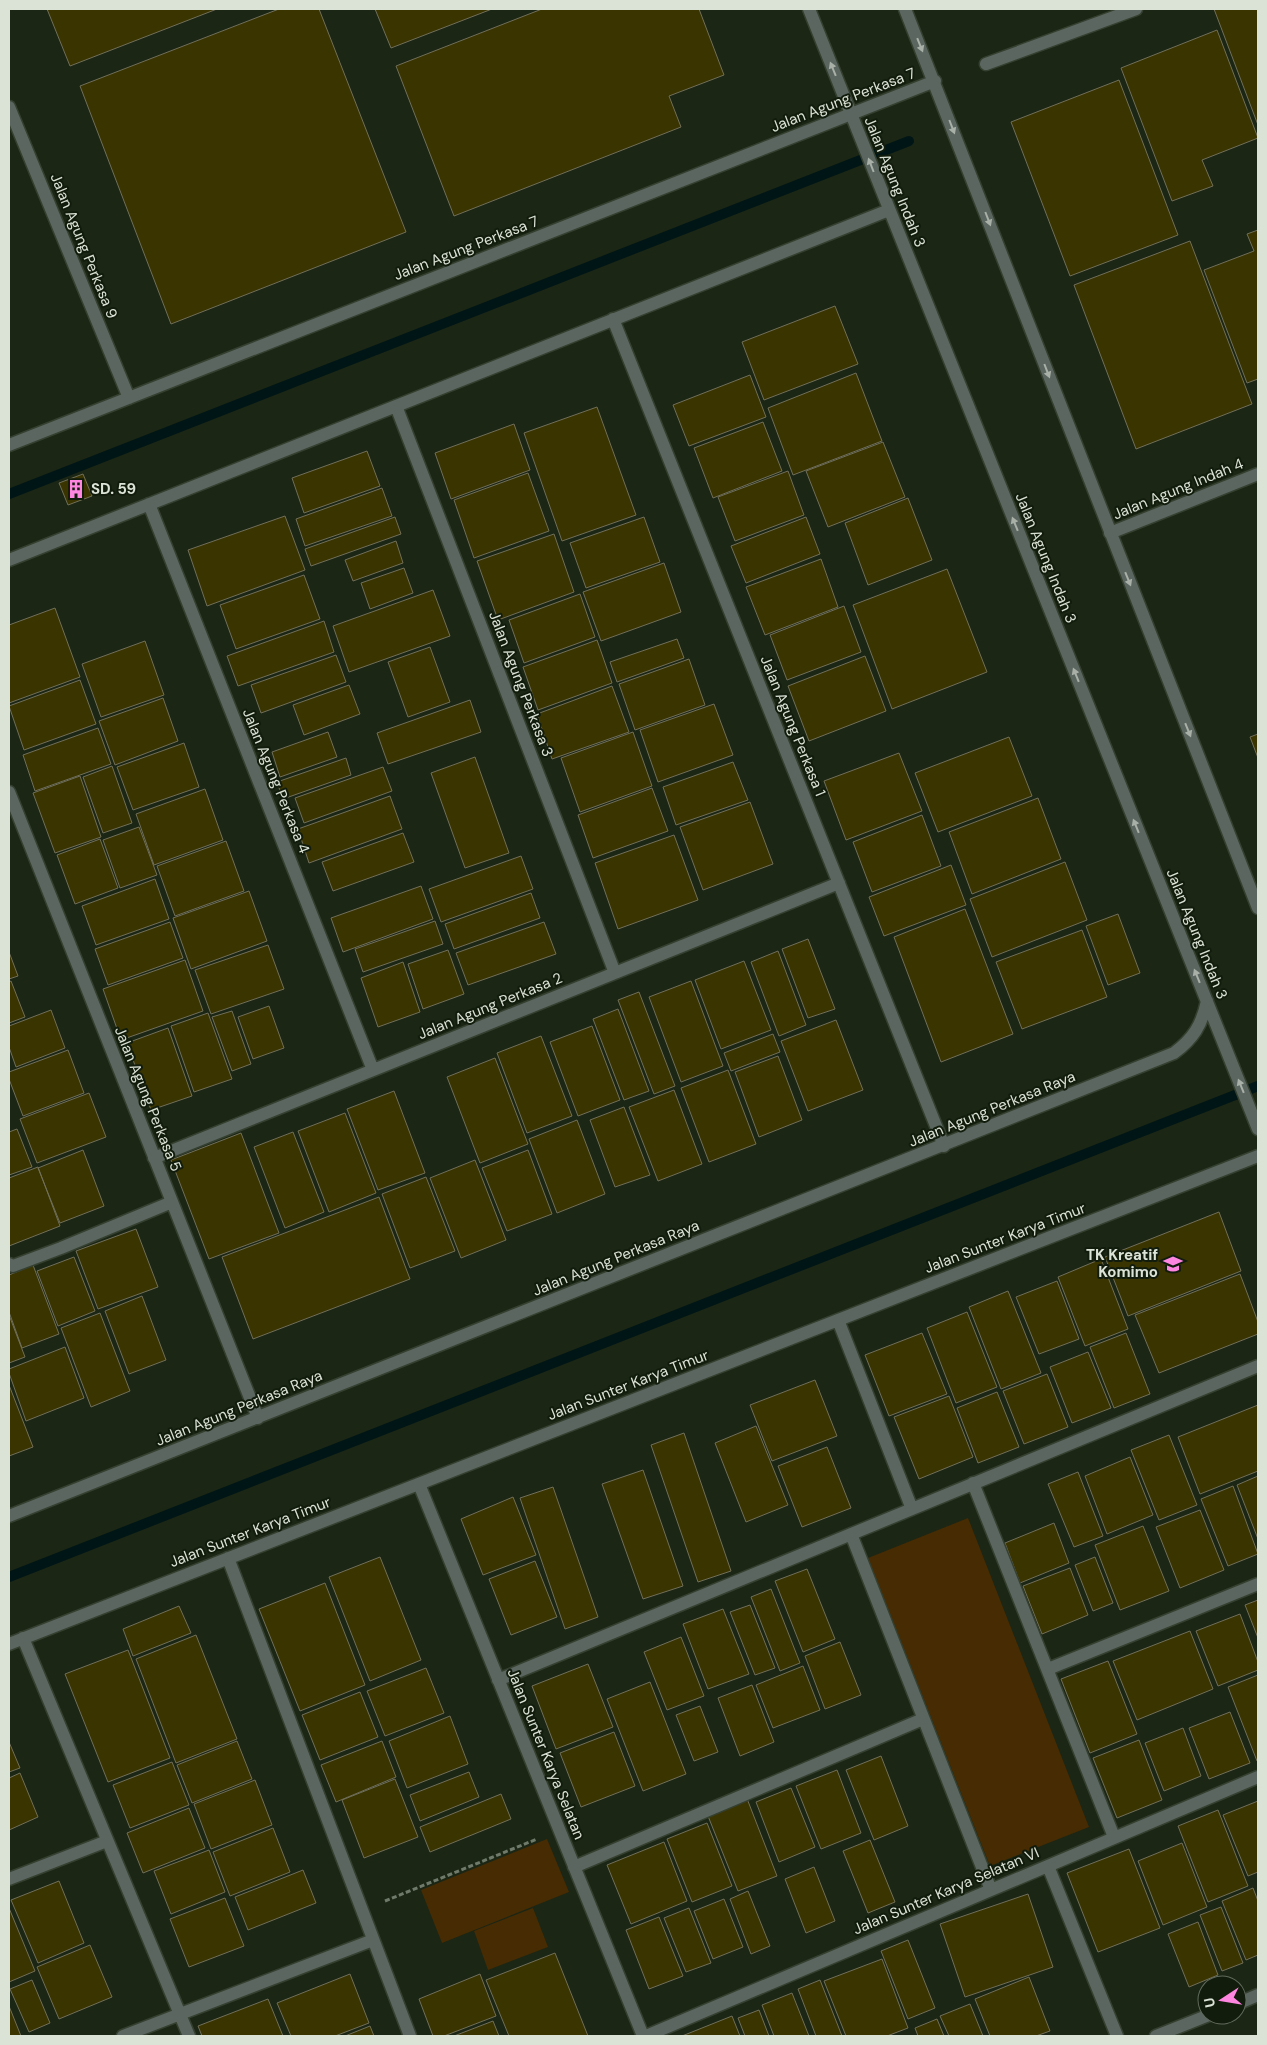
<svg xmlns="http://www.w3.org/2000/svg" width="1267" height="2045" viewBox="0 0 1267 2045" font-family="'DM Sans',sans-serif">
<rect width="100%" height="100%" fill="#1b2615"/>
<!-- green -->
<path fill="#462b03" d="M968,1518L1089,1827L990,1866L868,1558Z
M547,1839L569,1892L442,1943L421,1890Z
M533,1908L548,1947L488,1970L474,1931Z"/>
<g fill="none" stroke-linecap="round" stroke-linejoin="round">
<!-- stream -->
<path stroke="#001616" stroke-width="10" d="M9,494L909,141
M9,1577L1258,1086"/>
</g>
<!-- building -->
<path fill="#3a3400" stroke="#716f59" d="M47,9H217L70,66Z
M279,9H319L406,232L171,324L80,86Z
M375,9H492L391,48Z
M542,9H699L724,75L669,96L681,127L454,216L396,66Z
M1214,9H1258V125Z
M1217,30L1258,138L1202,160L1213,186L1172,201L1121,68Z
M1119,80L1178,235L1070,276L1011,122Z
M1258,230V379L1247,383L1204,270L1254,251L1247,234Z
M1190,241L1252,404L1136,449L1074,285Z
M835,306L858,364L764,400L742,342Z
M856,373L882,441L793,475L768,408Z
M750,375L766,417L689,446L673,405Z
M597,407L636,515L562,541L524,433Z
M763,422L782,471L713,498L694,448Z
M514,424L530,470L451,499L435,453Z
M883,442L905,497L828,527L806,471Z
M367,451L380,486L304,513L292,478Z
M788,471L804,515L735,541L718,497Z
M528,473L549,531L474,558L454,500Z
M83,474L92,496L68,505L59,483Z
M382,488L392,516L305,546L296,519Z
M908,498L932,560L868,585L845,523Z
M285,516L305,570L207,606L188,550Z
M395,517L401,534L311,566L305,549Z
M644,517L660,562L586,588L570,543Z
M806,517L820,554L746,583L731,546Z
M554,534L574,592L498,620L477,561Z
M396,541L403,563L353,581L345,560Z
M821,559L838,607L765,635L746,587Z
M664,563L681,612L601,641L583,592Z
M404,568L413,593L370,609L361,583Z
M947,569L987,672L892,709L853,605Z
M304,575L320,619L236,649L220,605Z
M433,590L450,636L349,672L333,626Z
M580,594L595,637L524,663L509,620Z
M844,606L861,652L787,680L770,635Z
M55,608L80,677L9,703V625Z
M324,621L334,652L238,686L227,656Z
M677,639L684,658L617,682L610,662Z
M597,640L612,683L538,710L523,667Z
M145,641L164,695L101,717L82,664Z
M430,647L450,702L408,717L388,662Z
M336,655L346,682L261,713L251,685Z
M865,656L886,711L809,741L788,686Z
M689,659L705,705L635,730L619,684Z
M80,680L96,724L24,750L9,706Z
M349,685L360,714L304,735L293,705Z
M612,686L629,732L552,759L537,714Z
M163,698L178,741L115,765L99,721Z
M470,700L481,732L388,764L377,733Z
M714,704L733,755L658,782L640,730Z
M98,728L111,764L35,791L23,755Z
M328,732L337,757L280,777L272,752Z
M633,732L652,786L580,812L561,758Z
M1258,734V758L1250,737Z
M1009,737L1032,796L938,832L915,773Z
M184,743L199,787L133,810L117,767Z
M899,753L922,811L846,840L824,781Z
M475,757L509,853L465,868L431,773Z
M346,758L351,775L283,799L277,782Z
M733,762L748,800L676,825L663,787Z
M112,766L132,823L103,833L83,777Z
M383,767L392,791L304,823L295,798Z
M80,776L101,837L55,853L33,793Z
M652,788L668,831L593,858L578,815Z
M205,789L223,840L154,865L136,814Z
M390,796L402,829L309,863L298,829Z
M1038,798L1061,859L972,894L949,832Z
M750,802L773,864L703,890L680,827Z
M922,815L941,866L872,892L853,842Z
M139,827L157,875L120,888L103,840Z
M403,833L414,862L333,891L322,862Z
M674,835L698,900L618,929L595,863Z
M100,839L118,888L75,904L57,855Z
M226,841L244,891L175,916L157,866Z
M521,856L533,889L441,922L429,889Z
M1065,862L1087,920L992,957L970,899Z
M951,865L966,905L884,936L869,897Z
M155,879L169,919L96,945L82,906Z
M421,886L433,919L343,952L331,918Z
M249,891L267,941L191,969L173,918Z
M531,893L540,918L454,949L445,924Z
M965,909L1013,1034L941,1062L894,937Z
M1118,914L1140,973L1108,985L1086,926Z
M435,921L443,944L363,972L355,949Z
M170,922L183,958L108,985L95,949Z
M544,922L556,954L468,985L456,953Z
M1082,930L1107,997L1022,1029L996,962Z
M808,939L835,1009L808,1018L782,949Z
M268,945L284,989L211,1014L195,970Z
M448,950L464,994L423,1009L408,964Z
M778,951L806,1025L779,1036L751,962Z
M9,952L18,976L9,979Z
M185,960L203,1011L121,1040L103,989Z
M744,961L771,1030L721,1049L695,980Z
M403,962L420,1012L378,1027L361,978Z
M11,981L25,1017L9,1023V982Z
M691,981L723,1066L681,1082L649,997Z
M639,992L675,1086L654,1094L618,1000Z
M269,1006L284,1048L253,1059L238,1017Z
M618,1009L649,1091L624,1100L593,1019Z
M51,1010L65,1048L16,1067L9,1047V1026Z
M232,1011L251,1064L232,1071L212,1017Z
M208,1013L232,1079L194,1092L171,1026Z
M836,1020L863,1090L808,1111L781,1041Z
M592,1026L620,1100L578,1116L550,1042Z
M168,1028L192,1096L151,1110L127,1043Z
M773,1034L780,1052L731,1071L724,1053Z
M541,1036L572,1116L527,1133L497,1053Z
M68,1050L84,1093L23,1116L9,1079V1072Z
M778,1056L802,1120L759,1137L735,1072Z
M495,1058L528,1144L480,1163L447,1077Z
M728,1070L756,1144L709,1162L681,1088Z
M674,1090L702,1164L658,1181L629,1107Z
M394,1091L425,1173L378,1190L347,1109Z
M89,1093L106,1137L37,1163L20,1119Z
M624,1107L650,1175L615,1187L590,1120Z
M345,1113L376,1193L329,1212L298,1131Z
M577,1120L605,1194L557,1213L529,1139Z
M17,1129L32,1167L9,1175V1132Z
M293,1132L324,1212L285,1228L254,1147Z
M241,1133L279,1233L209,1259L171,1160Z
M83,1150L104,1206L60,1223L38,1168Z
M528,1150L552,1214L507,1231L482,1168Z
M475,1160L506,1240L461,1258L430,1178Z
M38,1167L60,1226L9,1246V1178Z
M426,1177L455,1251L410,1268L382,1194Z
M379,1197L410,1279L253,1339L222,1257Z
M1219,1212L1241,1271L1128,1316L1105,1257Z
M136,1229L158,1287L98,1309L76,1251Z
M74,1257L95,1311L58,1326L37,1271Z
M1101,1259L1128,1329L1085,1346L1058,1277Z
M33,1265L59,1334L22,1348L9,1312V1275Z
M1240,1274L1258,1322V1334L1159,1373L1135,1315Z
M1057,1281L1079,1339L1039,1354L1016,1297Z
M1008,1291L1041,1373L1001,1389L969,1307Z
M142,1296L166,1360L129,1374L105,1311Z
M967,1312L997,1387L956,1403L927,1328Z
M100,1313L130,1391L91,1407L61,1328Z
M9,1315L25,1357L9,1363Z
M922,1333L947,1394L889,1416L865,1355Z
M1126,1333L1150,1394L1114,1408L1090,1347Z
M65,1347L84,1398L26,1421L9,1373V1369Z
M1088,1352L1111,1408L1072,1423L1050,1367Z
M1047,1374L1068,1427L1024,1444L1003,1391Z
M815,1380L837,1436L772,1461L750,1405Z
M9,1385L33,1447L9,1456Z
M997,1392L1019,1447L978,1463L957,1408Z
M949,1396L973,1457L919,1479L894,1417Z
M1258,1405V1471L1200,1494L1178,1437Z
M756,1426L788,1505L746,1522L715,1443Z
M684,1433L731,1571L698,1582L651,1445Z
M1169,1435L1197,1505L1159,1520L1131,1450Z
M827,1447L851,1508L802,1527L778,1466Z
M1130,1457L1153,1515L1107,1534L1085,1476Z
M643,1470L683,1586L643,1599L602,1484Z
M1078,1472L1103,1536L1074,1547L1048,1484Z
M1258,1476V1539L1237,1485Z
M1233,1486L1258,1554L1228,1566L1201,1499Z
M553,1487L598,1617L565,1629L520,1498Z
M513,1497L536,1555L483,1575L461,1519Z
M1200,1510L1224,1570L1180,1588L1156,1527Z
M1054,1523L1069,1563L1020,1583L1005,1543Z
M1143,1526L1169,1591L1120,1610L1095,1545Z
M380,1557L421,1660L370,1681L329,1577Z
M1095,1557L1113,1603L1093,1611L1075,1565Z
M535,1561L557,1617L511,1635L489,1579Z
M1070,1568L1088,1615L1042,1634L1023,1586Z
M807,1569L835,1639L803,1652L775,1581Z
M325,1583L365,1685L300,1711L259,1609Z
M771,1589L800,1663L780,1671L751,1597Z
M1258,1600V1638L1245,1605Z
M750,1605L775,1668L755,1675L730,1612Z
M179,1606L191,1633L133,1656L123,1629Z
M723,1609L749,1674L708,1689L683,1624Z
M1240,1614L1258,1662V1670L1218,1686L1196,1631Z
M1190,1631L1213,1689L1137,1720L1113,1661Z
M196,1635L237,1739L176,1763L136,1659Z
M681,1637L704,1696L667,1710L644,1652Z
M840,1642L861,1695L825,1709L805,1656Z
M128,1650L170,1758L108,1782L65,1674Z
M1108,1661L1137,1734L1090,1753L1061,1679Z
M588,1664L613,1727L556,1749L532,1686Z
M803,1666L820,1710L773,1728L756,1685Z
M426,1668L444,1713L385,1736L367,1691Z
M1258,1675V1761H1257L1228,1687Z
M650,1682L686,1774L643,1791L607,1699Z
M752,1685L774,1742L740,1756L718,1698Z
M360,1692L378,1737L320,1760L302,1715Z
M700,1706L718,1752L694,1761L676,1715Z
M1230,1712L1250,1763L1209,1779L1189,1728Z
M450,1716L468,1764L407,1788L389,1741Z
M1183,1728L1201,1776L1164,1791L1145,1743Z
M614,1732L635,1786L581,1807L560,1753Z
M1139,1740L1162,1800L1117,1818L1093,1758Z
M237,1741L252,1779L192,1803L177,1765Z
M382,1741L396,1777L336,1802L321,1765Z
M9,1742L20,1768L9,1772Z
M881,1756L908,1826L874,1840L846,1770Z
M172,1762L189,1805L130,1828L113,1785Z
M837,1770L861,1833L821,1849L796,1786Z
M469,1772L479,1797L420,1821L410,1795Z
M20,1773L38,1817L9,1830V1778Z
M395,1779L418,1837L364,1858L342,1800Z
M255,1780L272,1825L211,1849L194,1804Z
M791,1788L815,1847L779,1862L756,1802Z
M501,1794L511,1819L430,1852L420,1827Z
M746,1796L777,1876L738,1891L706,1811Z
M1258,1801V1872L1248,1876L1223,1815Z
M189,1808L205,1848L143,1873L127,1833Z
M1218,1810L1248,1886L1208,1902L1178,1826Z
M707,1823L732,1886L692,1902L667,1839Z
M273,1828L290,1872L230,1896L213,1852Z
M870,1840L895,1902L868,1913L843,1851Z
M664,1842L687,1901L631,1924L607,1865Z
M1182,1843L1207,1907L1163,1925L1138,1861Z
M1129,1849L1160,1928L1098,1952L1067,1873Z
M209,1850L225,1892L171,1914L154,1871Z
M814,1867L835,1921L806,1933L785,1879Z
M303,1870L316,1903L248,1930L235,1897Z
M59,1881L84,1943L38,1963L11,1900Z
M1253,1888L1258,1901V1955L1246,1960L1222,1901Z
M748,1891L770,1946L751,1954L730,1899Z
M1028,1894L1053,1967L965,1997L940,1924Z
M225,1898L244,1946L189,1967L170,1919Z
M724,1899L743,1947L713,1959L694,1911Z
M1221,1907L1243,1963L1222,1971L1200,1915Z
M9,1908L35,1971L9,1982Z
M689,1908L711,1963L686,1972L664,1918Z
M659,1917L683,1976L649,1989L626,1930Z
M1198,1922L1218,1975L1189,1987L1168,1934Z
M908,1940L935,2008L908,2019L881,1951Z
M90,1945L112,1997L59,2019L37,1967Z
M555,1953L588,2036H509L486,1980Z
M882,1959L908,2028L887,2036H846L824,1981Z
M350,1974L369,2023L335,2036H291L277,2003Z
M480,1974L496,2016L444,2036H433L419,1999Z
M1029,1977L1050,2031L1036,2036H990L975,1999Z
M32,1980L50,2023L29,2032L10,1989Z
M820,1980L842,2036H816L798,1989Z
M792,1993L809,2036H774L762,2005Z
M268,1999L283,2036H202L198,2026Z
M970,2004L983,2036H949L940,2016Z
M9,2006L21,2036H9Z
M759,2010L769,2036H745L738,2018Z
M732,2016L740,2036H682Z
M937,2019L944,2036H918L915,2028Z
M493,2021L499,2036H454Z
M370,2026L374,2036H345Z"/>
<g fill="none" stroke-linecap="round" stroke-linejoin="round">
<!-- minor casing -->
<g stroke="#364030" stroke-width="15">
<path id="minor" d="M809,9L1258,1129
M905,9L1258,908
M986,64L1136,9
M9,107L129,398
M613,319L944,1146
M396,406L615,973
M9,445L935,81
M149,504L373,1070
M1110,533L1258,474
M9,560L889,210
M9,792L258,1418
M154,1158L839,883
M9,1264L13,1266L61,1248L172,1202
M838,1320L912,1509
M973,1483L1114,1837
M419,1484L643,2036
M9,1516L1174,1053C1193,1039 1202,1025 1207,1001
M851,1534L991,1890
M228,1558L410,2036
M23,1638L189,2036
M9,1644L1258,1156
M1048,1669L1258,1584
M498,1680L1258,1366
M1048,1866L1117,2036
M574,1867L923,1719
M9,1879L107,1841
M1237,2004L1258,1995
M123,2036L373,1940
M646,2036L1258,1777
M1156,2036L1209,2015"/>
</g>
<!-- path -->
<path stroke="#707a6b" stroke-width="3" stroke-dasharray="5 2.5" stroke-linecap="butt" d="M385,1901L537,1839"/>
<!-- minor -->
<use href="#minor" stroke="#5b6660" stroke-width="12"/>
</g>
<!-- one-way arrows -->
<defs><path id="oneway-solid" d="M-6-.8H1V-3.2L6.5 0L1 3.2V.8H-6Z" transform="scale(1.25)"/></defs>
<g fill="#a8b0a7">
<use href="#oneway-solid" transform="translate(920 45) rotate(68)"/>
<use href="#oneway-solid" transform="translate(833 69) rotate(-112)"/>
<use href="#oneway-solid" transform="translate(952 127) rotate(69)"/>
<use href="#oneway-solid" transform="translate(871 165) rotate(-111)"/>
<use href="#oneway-solid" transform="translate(988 219) rotate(69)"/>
<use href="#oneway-solid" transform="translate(1047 371) rotate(69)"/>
<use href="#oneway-solid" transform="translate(1015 524) rotate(-112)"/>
<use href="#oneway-solid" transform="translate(1128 579) rotate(68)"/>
<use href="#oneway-solid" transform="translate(1076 675) rotate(-112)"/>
<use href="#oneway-solid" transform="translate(1188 730) rotate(68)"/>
<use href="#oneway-solid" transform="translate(1136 826) rotate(-112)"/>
<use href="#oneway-solid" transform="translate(1197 976) rotate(-112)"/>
<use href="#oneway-solid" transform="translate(1241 1086) rotate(-112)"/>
</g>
<!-- icons -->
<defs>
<g id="building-bare" transform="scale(1.5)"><path d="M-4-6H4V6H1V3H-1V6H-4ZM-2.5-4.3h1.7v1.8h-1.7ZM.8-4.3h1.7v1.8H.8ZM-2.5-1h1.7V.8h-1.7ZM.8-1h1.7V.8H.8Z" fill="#fe85e0" stroke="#121c0c" stroke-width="2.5" paint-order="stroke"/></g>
<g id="school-bare" transform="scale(1.5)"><path d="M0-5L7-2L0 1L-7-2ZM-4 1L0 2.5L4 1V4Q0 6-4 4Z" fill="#fe85e0" stroke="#121c0c" stroke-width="2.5" paint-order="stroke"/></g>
</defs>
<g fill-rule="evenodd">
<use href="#building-bare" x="76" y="489"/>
<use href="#school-bare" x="1173" y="1264"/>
</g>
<g text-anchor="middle" stroke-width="4" stroke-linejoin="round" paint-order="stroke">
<!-- street labels -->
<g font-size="15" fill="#dbe2d6" stroke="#121c0c">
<text transform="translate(843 100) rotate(-21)" y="5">Jalan Agung Perkasa 7</text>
<text transform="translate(895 182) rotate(68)" y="5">Jalan Agung Indah 3</text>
<text transform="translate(84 246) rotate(68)" y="5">Jalan Agung Perkasa 9</text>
<text transform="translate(466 248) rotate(-21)" y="5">Jalan Agung Perkasa 7</text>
<text transform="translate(1178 489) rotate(-22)" y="5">Jalan Agung Indah 4</text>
<text transform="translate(1046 558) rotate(68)" y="5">Jalan Agung Indah 3</text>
<text transform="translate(521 684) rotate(69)" y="5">Jalan Agung Perkasa 3</text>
<text transform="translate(793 726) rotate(68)" y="5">Jalan Agung Perkasa 1</text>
<text transform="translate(276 781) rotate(68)" y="5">Jalan Agung Perkasa 4</text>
<text transform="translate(1197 934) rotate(68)" y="5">Jalan Agung Indah 3</text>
<text transform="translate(490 1006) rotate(-22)" y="5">Jalan Agung Perkasa 2</text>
<text transform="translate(148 1099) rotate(68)" y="5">Jalan Agung Perkasa 5</text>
<text transform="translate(992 1109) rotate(-22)" y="5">Jalan Agung Perkasa Raya</text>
<text transform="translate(1005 1238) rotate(-21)" y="5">Jalan Sunter Karya Timur</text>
<text transform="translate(616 1258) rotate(-22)" y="5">Jalan Agung Perkasa Raya</text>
<text transform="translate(628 1385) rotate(-21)" y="5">Jalan Sunter Karya Timur</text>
<text transform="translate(239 1408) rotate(-22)" y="5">Jalan Agung Perkasa Raya</text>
<text transform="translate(250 1532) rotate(-21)" y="5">Jalan Sunter Karya Timur</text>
<text transform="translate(546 1754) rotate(68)" y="5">Jalan Sunter Karya Selatan</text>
<text transform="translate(946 1891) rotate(-23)" y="5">Jalan Sunter Karya Selatan VI</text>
</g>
<!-- poi labels -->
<g font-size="15" font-weight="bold" fill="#dbe2d6" stroke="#121c0c" text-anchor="start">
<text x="91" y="494">SD. 59</text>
<text x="1158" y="1260" text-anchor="end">TK Kreatif<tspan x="1158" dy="17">Komimo</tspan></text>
</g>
</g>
<!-- border -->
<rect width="1267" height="2045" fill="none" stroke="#dbe2d6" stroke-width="20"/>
<!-- north arrow -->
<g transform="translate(1222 2000) rotate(258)"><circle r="24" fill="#121c0c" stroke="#626b5d"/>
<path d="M0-4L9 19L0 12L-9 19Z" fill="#fe85e0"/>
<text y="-8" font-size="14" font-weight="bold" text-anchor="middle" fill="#dbe2d6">U</text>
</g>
</svg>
